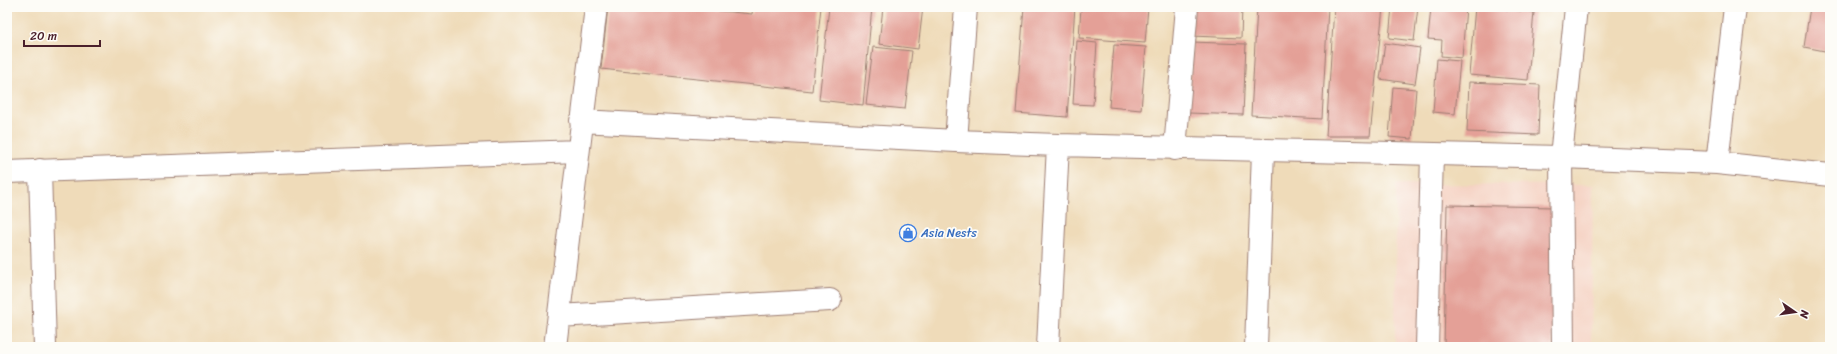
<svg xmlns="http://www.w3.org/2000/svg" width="1837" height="354" viewBox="0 0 1837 354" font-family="Sriracha,sans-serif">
<rect width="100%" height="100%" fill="#fdfcf7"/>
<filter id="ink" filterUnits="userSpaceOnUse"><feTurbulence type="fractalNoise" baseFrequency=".025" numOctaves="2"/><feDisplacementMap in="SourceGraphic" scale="8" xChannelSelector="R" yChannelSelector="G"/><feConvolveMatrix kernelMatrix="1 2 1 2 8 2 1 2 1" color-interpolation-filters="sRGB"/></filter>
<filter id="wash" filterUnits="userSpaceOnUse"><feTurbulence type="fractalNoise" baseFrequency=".012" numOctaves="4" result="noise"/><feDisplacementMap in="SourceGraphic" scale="16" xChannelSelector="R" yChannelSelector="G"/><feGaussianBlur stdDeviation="0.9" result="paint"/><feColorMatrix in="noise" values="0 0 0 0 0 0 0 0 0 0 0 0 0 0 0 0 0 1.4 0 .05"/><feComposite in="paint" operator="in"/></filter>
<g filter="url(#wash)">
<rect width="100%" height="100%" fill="#efdbb9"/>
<!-- built -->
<path fill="#f5d2c3" d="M1396,184L1593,185L1591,347H1395Z"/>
<g id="blocks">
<!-- building -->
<path fill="#e4a097" d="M608,7H679L752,14L753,7H821L812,91L601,69Z
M829,7H872L863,105L819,100Z
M883,7H923L918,49L879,44Z
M1024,7H1075L1067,117L1016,113Z
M1081,7H1148L1145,43L1079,38Z
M1193,7H1242L1241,38L1191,36Z
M1257,7H1328L1322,119L1251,115Z
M1334,7H1383L1370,136H1326Z
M1392,7H1418L1414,41L1389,38Z
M1431,7H1466L1462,58L1441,56L1442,40L1428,39Z
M1475,7L1534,12L1528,80L1469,75Z
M1810,7H1830V52L1804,47Z
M1077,41L1097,43L1093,105L1073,104Z
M1192,42L1246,44L1243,115L1189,113Z
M1385,43L1420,48L1415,84L1380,79Z
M1114,45L1146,47L1141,110L1109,107Z
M873,47L912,51L905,109L866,105Z
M1437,59L1460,61L1455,114L1433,112Z
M1469,82L1540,85L1538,135L1467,132Z
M1393,87L1416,89L1412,139L1389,137Z
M1447,205L1555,207L1552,347H1444Z"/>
</g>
</g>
<g filter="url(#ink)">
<use href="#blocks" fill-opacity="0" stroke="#9c7d72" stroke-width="1"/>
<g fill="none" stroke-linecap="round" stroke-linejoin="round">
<!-- minor casing -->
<g stroke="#9c7d72" stroke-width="24">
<path id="minor" d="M581,121L956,141L1058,145L1561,157L1717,163L1830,175
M956,141L966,7
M1175,149L1187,7
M1717,163L1735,7
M40,170L45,347
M7,172L578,151
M559,316L830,300
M555,347L596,7
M1048,347L1058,145
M1256,347L1263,151
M1427,347L1432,154
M1563,347L1561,157L1576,7"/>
</g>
<!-- minor -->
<use href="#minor" stroke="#fff" stroke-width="22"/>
</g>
</g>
<!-- icons -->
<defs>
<g id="shop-ring" transform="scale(0.9)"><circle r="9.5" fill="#fdfcf7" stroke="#3f7fe0" stroke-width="1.5"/><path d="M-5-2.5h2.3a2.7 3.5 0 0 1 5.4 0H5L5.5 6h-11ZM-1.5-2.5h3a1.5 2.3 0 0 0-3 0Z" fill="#3f7fe0"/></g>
</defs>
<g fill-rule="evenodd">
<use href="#shop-ring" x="908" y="233"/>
</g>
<g text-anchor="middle" stroke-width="3.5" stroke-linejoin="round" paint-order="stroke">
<!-- shop labels -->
<g font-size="12" fill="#366cbe" stroke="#fdfcf7" text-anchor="start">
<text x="921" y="237">Asia Nests</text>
</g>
</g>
<!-- margin -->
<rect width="1837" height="354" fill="none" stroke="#fdfcf7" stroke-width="24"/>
<!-- north arrow -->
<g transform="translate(1795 312) rotate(103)" stroke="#fdfcf7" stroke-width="3" paint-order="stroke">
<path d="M0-3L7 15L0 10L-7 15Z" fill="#4a1f2b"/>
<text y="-6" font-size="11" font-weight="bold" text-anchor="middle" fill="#4a1f2b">N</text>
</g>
<!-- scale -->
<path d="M24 40v6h76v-6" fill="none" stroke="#4a1f2b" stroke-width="2"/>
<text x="30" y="40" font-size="12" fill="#4a1f2b" stroke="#fdfcf7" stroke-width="3" paint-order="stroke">20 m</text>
</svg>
